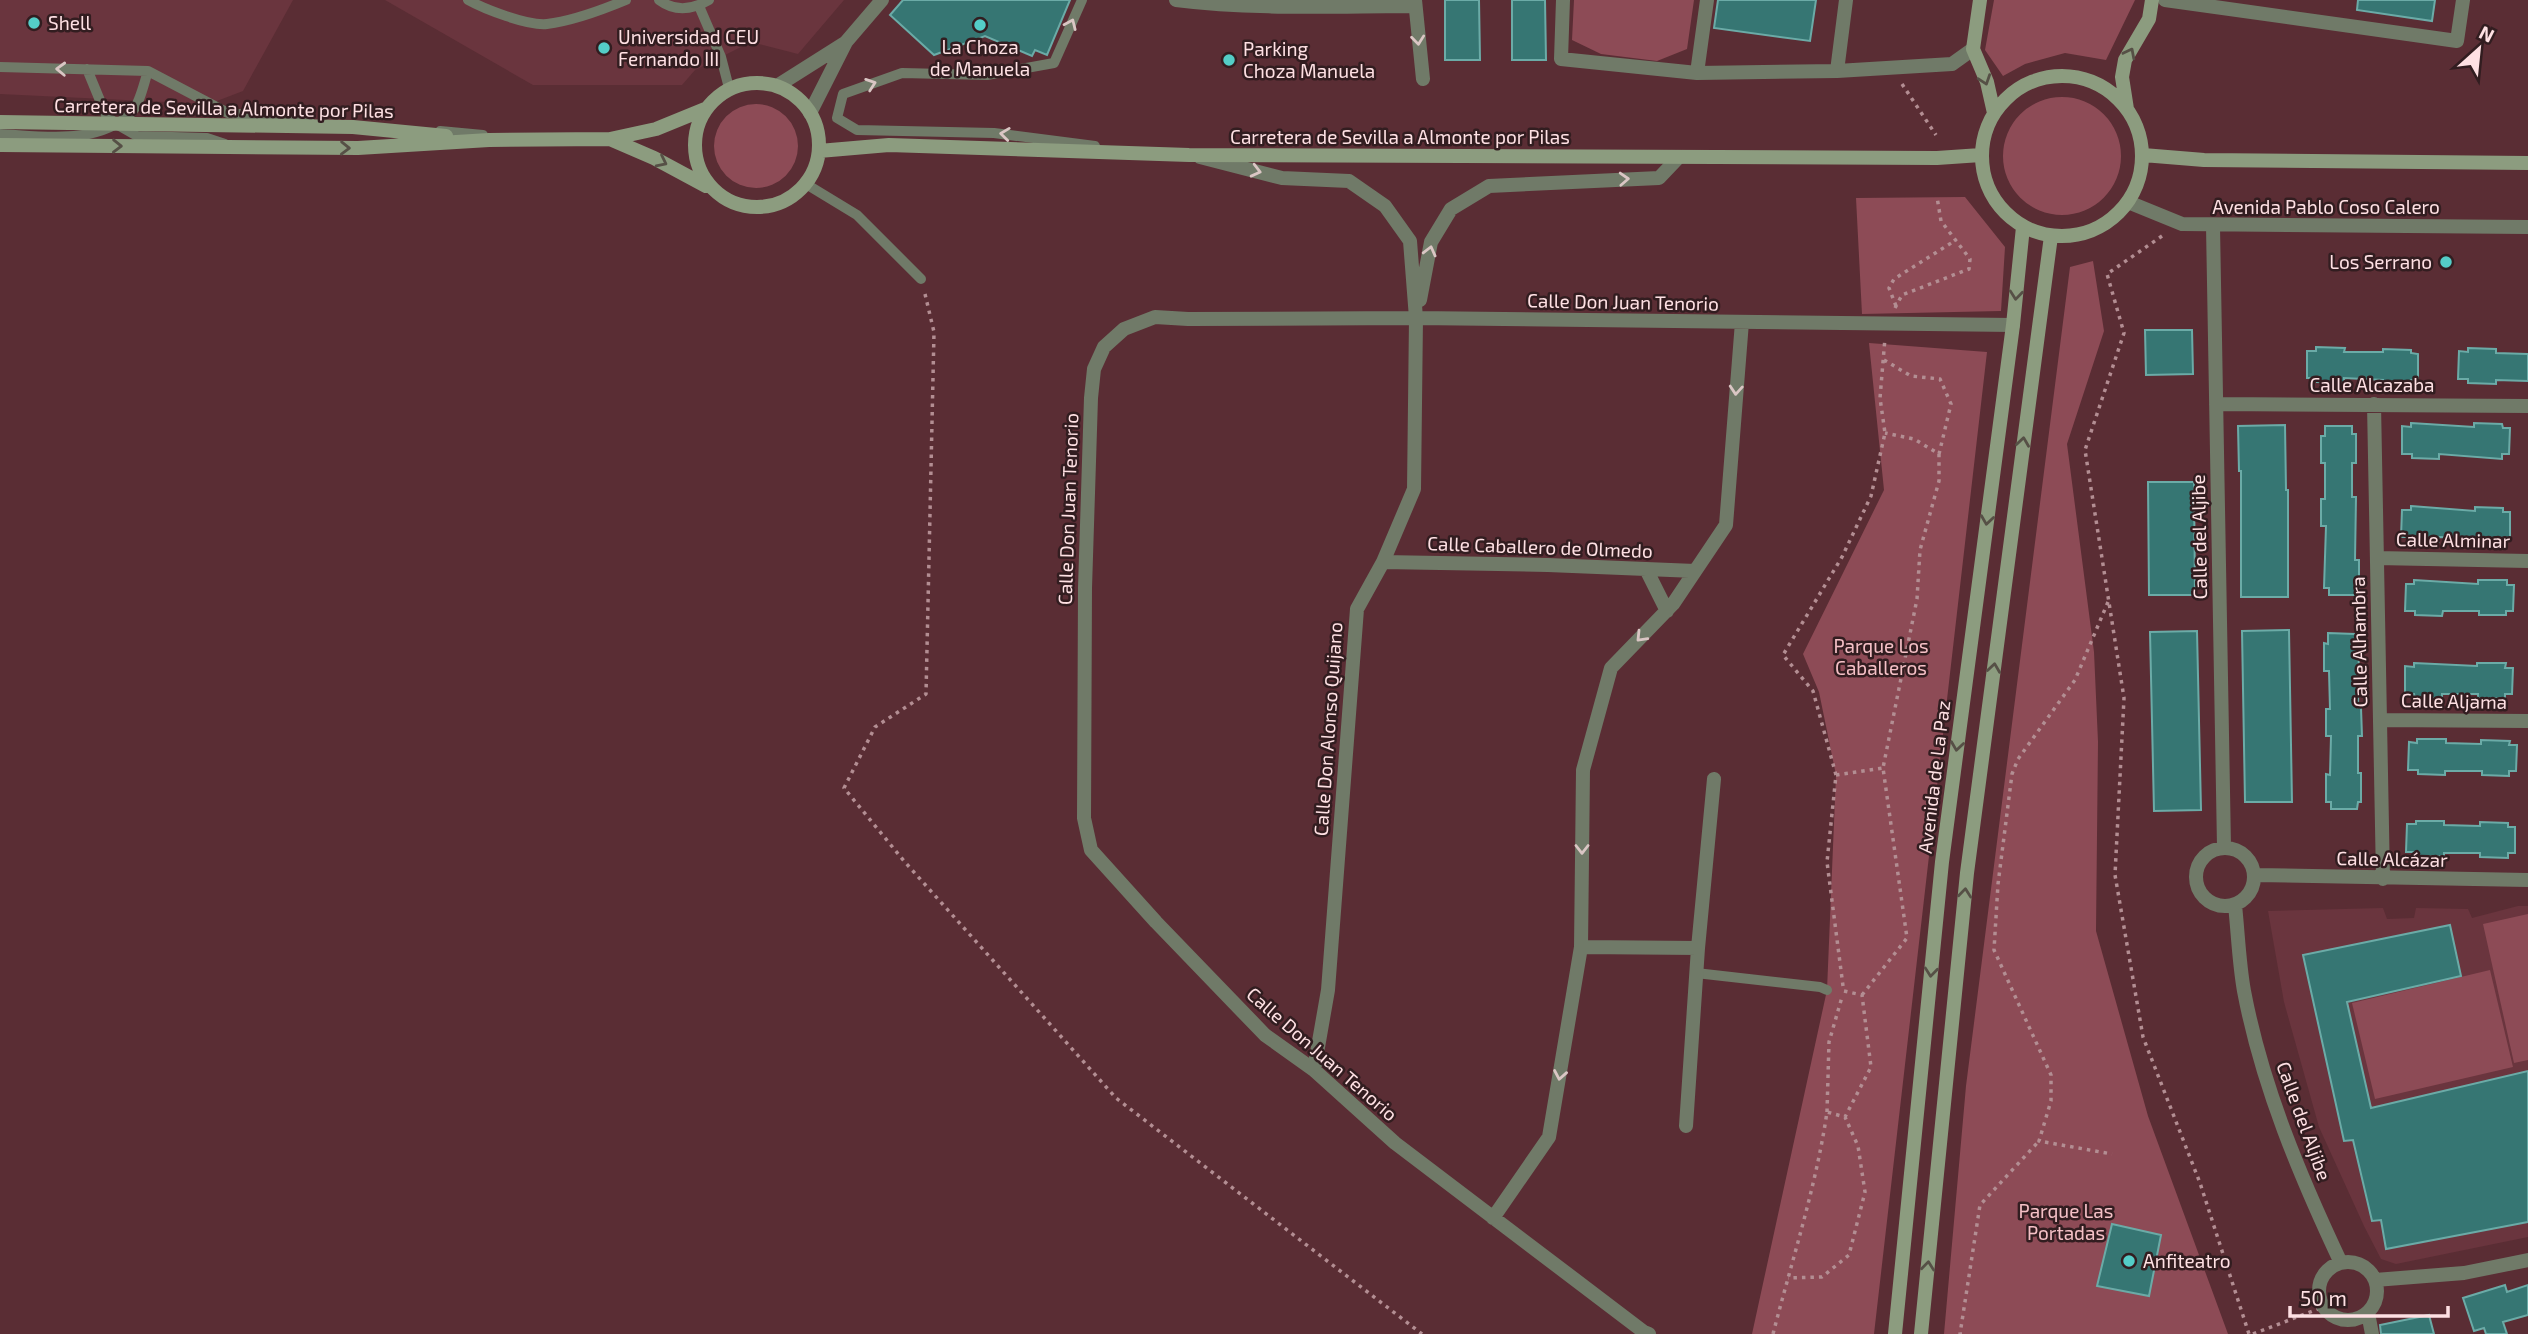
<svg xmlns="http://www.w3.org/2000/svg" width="2528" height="1334" viewBox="0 0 2528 1334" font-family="'Exo 2',sans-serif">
<rect width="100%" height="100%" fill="#5a2d34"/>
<!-- built -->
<path fill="#6a353e" d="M0,0H293L243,91L209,104L0,94Z
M385,0H844L798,54L751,42L695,70L682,85H533Z
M2518,906H2528V1237L2396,1264L2381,1259L2364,1226L2319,1127L2284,1002L2268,911L2383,908L2387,919L2414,918L2416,908L2468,909L2472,918Z"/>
<!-- green -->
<path fill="#8d4b56" d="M1574,0H1694L1687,49L1657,61L1601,54L1572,40Z
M1994,0H2135L2106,60L2065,53L2025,64L2003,76L1985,50Z
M2003 156a59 59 0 1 1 118 0a59 59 0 1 1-118 0Z
M714 146a42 42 0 1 1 84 0a42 42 0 1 1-84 0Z
M1965,197L2005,247L2001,311L1862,314L1856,198Z
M2093,261L2104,331L2067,444L2094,652L2098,742L2096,931L2148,1116L2228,1334H1944L1966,1086L2070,267Z
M1869,343L1987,352L1874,1334H1752L1827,990L1836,775L1819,692L1803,654L1884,490Z
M2528,914V1060L2514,1063L2483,924Z
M2490,970L2513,1067L2375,1099L2352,1003Z"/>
<!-- building -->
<path fill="#367673" stroke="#6baba7" stroke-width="2" d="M903,0H1070L1047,55L1035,50L1032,56L985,36L934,55L890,15Z
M1445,0H1479L1480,60H1445Z
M1512,0H1545L1546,60H1512Z
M1718,0H1816L1810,41L1714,28Z
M2358,0H2435L2432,21L2357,10Z
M2145,330H2192L2193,374L2146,375Z
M2316,347L2345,348L2344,352H2383V349L2411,350V353L2418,354V380H2411V384H2383V380L2344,378V383L2317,382V378H2307V351H2316Z
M2468,348L2496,349V353L2528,354V381L2496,380V384L2468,383V379H2458L2459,351L2468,352Z
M2411,423L2474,427V423L2502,424L2503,428H2510L2509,454H2502V459L2439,454V459L2412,458V454H2402V426L2411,427Z
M2285,425L2286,490H2288V597H2241V471H2239L2238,426Z
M2325,426H2352V434H2356V463H2352V497H2356L2355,560H2359V588H2355V595H2329V588H2324L2326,526H2321V499H2325V463H2321V436H2325Z
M2148,482H2194L2195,595H2149Z
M2411,506L2475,511V507L2503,508V512H2510V538H2503V543L2476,542V538L2439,537V542L2411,541V537H2401L2402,510H2411Z
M2414,580L2478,584V580H2507V585H2514L2513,611H2506V615H2479V611H2443L2442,616L2415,615V611H2405L2406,584H2414Z
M2289,630L2292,802H2245L2242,631Z
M2197,631L2201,810L2154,811L2150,632Z
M2328,633L2355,634V642H2359L2358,708H2361L2362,736H2358V773H2361V802H2358L2357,809H2331V802H2326V774L2330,775L2331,736H2326V709H2330L2329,671H2324V643L2328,644Z
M2414,663L2477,666V663H2506L2505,668H2513L2512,694H2505V698H2478V694H2442V698H2415L2414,694H2405V666L2414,667Z
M2417,739H2446V743L2481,744V740L2510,741L2509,745H2517L2516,771H2509V776L2482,775V771H2445V775L2418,774V770H2408L2409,742L2417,743Z
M2416,821H2444V825L2480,826V822L2508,823V827H2515V853H2508V858L2480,857V853H2444V856H2416V852H2406L2407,824H2416Z
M2450,925L2461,976L2347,1002L2371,1108L2528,1071V1222L2386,1249L2381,1220L2372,1221L2353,1140L2344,1141L2303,955Z
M2112,1224L2161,1235L2149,1296L2097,1286Z
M2505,1285L2507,1292L2528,1285V1315L2503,1322L2507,1334H2486L2484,1328L2474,1331L2463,1298Z
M2429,1315L2434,1334H2381L2380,1325Z"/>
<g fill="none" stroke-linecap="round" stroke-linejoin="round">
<!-- path -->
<path stroke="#b38e93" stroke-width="3.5" stroke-dasharray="3.5 5" stroke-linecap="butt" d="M1902,84L1936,135
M2162,236L2107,274L2124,333L2085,450L2124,698L2115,875L2143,1037L2200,1183L2249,1334
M925,294L934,332L926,694L875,727L844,788L904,861L1116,1098L1422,1334
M1896,306L1889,288L1894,279L1956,240
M1895,308L1902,295L1969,269L1970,259L1941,221L1937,197
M1884,360L1911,376L1940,379L1951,404L1939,454
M2108,602L2075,680L2018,759L2012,774L1998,884L1994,950L2051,1075V1101L2039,1141L2112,1154
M1836,775L1813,691L1783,655L1842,557L1871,496L1885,433L1880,398L1885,338
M1843,986L1827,862L1836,775L1883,768
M1844,991L1862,995L1871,1067L1845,1117
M1862,995L1907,938L1883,768L1917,599L1920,550L1939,481V454L1914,439L1885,433
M1827,1112L1829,1042L1842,997
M1773,1334C1792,1260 1816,1187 1827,1112L1845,1117L1858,1146L1865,1192L1849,1255L1822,1277L1788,1278
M1962,1334H1960L1980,1205L2039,1141
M2253,1334L2323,1307"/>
<!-- lane -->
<path stroke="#707a68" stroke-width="10" d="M468,0C484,9 528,26 547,24C573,21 602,10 626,0
M659,0C675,12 692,10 709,0
M1082,0L1054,63L987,75L902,73L843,94L837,118L857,130L994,133L1095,146
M699,6L721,57L729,88
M0,67L148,71L228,113L309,120
M87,69L106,115L116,124L137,136L207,138L225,144
M440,131L483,135
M0,134C42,136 98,146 132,112C140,103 144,83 148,71
M806,184L857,215L921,279
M1696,973L1820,987L1827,990"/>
<!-- street -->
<path stroke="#707a68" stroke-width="14" d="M1176,0C1255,10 1335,6 1415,6
M1415,0L1423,79
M1563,0L1561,59L1697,73L1837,71L1952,64L1973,49
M2165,0L2457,41L2463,0
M1837,71L1846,0
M1697,73L1707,0
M777,86L845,43
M810,113L846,42L882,0
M1200,157L1282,178L1349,181L1385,206L1410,241L1416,318L1414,489L1383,562L1357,609L1328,990L1314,1070
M2128,202L2182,224L2528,227
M2213,226L2224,847
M1420,300L1431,242L1451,209L1489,186L1659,178L1678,158
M2216,404L2528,406
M2374,404L2383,879
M2377,558L2528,561
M1383,562L1548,565L1695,571
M1646,569L1667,611
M2380,720L2528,721
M2196 877a29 29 0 1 1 58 0a29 29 0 1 1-58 0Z
M2255,875L2528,880
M2235,905C2238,933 2239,963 2244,991C2262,1086 2300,1176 2341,1263
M1581,947L1698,948L1714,779
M1686,1126L1698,948
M1493,1218L1549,1137L1581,947L1583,770L1611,668L1673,604L1726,525L1742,322
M2319 1291a29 29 0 1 1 58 0a29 29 0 1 1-58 0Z
M2375,1280L2464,1273L2528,1260
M2368,1313L2372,1334
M1649,1334L1644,1332L1395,1143L1314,1070L1265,1035L1156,922L1091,850L1084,818L1085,588L1091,398L1094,369L1104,347L1124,329L1155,317L1188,319L1416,318L2013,325"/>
<!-- secondary -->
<path stroke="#8c9c7f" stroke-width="14" d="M1980,0L1973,49L1987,82L1994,113
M1982 156a80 80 0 1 1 160 0a80 80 0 1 1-160 0Z
M695 145a62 62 0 1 1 124 0a62 62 0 1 1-124 0Z
M2127,109L2122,77L2125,60L2149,19L2152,0
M0,122L353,127L446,136
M610,139L654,158L706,186
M0,145L358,148L489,140L610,139L656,129L705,109
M819,151L889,145L1189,155L1937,158L1981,155
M2143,155L2204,160L2528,163
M1895,1334L1942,862L2013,325L2023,227
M1921,1334L1967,873L2051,236"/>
</g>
<!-- one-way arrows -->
<defs><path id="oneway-chevron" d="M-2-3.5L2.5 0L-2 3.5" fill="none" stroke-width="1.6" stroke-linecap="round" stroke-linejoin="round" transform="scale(1.75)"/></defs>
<g stroke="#dac6c4">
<use href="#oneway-chevron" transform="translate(1071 24) rotate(-66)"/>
<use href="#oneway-chevron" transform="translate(1418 40) rotate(84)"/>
<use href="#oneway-chevron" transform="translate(61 69) rotate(-178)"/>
<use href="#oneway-chevron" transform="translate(871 84) rotate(-19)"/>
<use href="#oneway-chevron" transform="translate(1005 134) rotate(-173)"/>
<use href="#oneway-chevron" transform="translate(1256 171) rotate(14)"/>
<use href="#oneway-chevron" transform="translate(1624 179) rotate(-3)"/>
<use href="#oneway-chevron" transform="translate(1430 251) rotate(-76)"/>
<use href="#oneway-chevron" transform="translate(1736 390) rotate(94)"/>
<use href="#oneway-chevron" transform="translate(1641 637) rotate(134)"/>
<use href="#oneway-chevron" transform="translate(1582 849) rotate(90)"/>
<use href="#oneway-chevron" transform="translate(1560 1075) rotate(100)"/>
</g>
<g stroke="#565046">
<use href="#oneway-chevron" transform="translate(2130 53) rotate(-63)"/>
<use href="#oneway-chevron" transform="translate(1985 80) rotate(71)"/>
<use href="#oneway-chevron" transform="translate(117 146) rotate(1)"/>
<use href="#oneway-chevron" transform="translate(345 148) rotate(1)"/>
<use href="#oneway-chevron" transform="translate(662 162) rotate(26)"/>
<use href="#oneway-chevron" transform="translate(2016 295) rotate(96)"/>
<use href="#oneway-chevron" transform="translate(2023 442) rotate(-82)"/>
<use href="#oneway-chevron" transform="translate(1987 520) rotate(98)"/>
<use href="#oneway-chevron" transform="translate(1994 668) rotate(-82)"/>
<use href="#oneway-chevron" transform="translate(1957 746) rotate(98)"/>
<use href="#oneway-chevron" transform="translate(1965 893) rotate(-84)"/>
<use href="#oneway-chevron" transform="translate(1931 972) rotate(96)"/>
<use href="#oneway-chevron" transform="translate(1928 1266) rotate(-84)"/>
</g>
<!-- markers -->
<g fill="#54cdc7" stroke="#321d20" stroke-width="2.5">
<circle cx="34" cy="23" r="7"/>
<circle cx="980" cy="25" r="7"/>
<circle cx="604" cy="48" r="7"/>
<circle cx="1229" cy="60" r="7"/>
<circle cx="2446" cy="262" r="7"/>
<circle cx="2129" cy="1261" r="7"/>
</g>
<g text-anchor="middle" stroke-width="5" stroke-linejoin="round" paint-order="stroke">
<!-- poi labels -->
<g font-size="19" fill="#fee0e3" stroke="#321d20" text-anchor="start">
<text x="48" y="30">Shell</text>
<text x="618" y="44">Universidad CEU<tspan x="618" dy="22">Fernando III</tspan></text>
<text x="980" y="54" text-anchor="middle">La Choza<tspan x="980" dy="22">de Manuela</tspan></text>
<text x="1243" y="56">Parking<tspan x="1243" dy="22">Choza Manuela</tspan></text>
<text x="2432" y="269" text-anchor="end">Los Serrano</text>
<text x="2143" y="1268">Anfiteatro</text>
</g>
<!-- street labels -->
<g font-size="19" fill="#fee0e3" stroke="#321d20">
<text transform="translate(224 108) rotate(1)" y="7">Carretera de Sevilla a Almonte por Pilas</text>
<text x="1400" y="144">Carretera de Sevilla a Almonte por Pilas</text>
<text x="2326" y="214">Avenida Pablo Coso Calero</text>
<text transform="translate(1623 302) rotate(1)" y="7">Calle Don Juan Tenorio</text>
<text x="2372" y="392">Calle Alcazaba</text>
<text transform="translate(1068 509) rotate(-88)" y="7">Calle Don Juan Tenorio</text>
<text transform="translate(2199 537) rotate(-91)" y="7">Calle del Aljibe</text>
<text transform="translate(2453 540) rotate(1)" y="7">Calle Alminar</text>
<text transform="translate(1540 547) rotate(2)" y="7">Calle Caballero de Olmedo</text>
<text transform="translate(2359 642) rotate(-91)" y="7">Calle Alhambra</text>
<text transform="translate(2454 701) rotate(1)" y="7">Calle Aljama</text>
<text transform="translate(1328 729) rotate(-86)" y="7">Calle Don Alonso Quijano</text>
<text transform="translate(1934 777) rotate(-83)" y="7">Avenida de La Paz</text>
<text transform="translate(2392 859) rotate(1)" y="7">Calle Alcázar</text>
<text transform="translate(1322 1054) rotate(41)" y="7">Calle Don Juan Tenorio</text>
<text transform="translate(2304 1121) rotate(70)" y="7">Calle del Aljibe</text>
</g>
<!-- park labels -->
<g font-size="19" fill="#f5c0c6" stroke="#321d20">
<text x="1881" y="653">Parque Los<tspan x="1881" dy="22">Caballeros</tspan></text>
<text x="2066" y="1218">Parque Las<tspan x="2066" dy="22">Portadas</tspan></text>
</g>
</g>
<!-- north arrow -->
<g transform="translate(2479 49) rotate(27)" stroke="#321d20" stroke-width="5" paint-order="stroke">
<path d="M0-5L12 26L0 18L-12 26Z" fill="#fee0e3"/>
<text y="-10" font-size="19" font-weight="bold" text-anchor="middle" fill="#fee0e3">N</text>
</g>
<!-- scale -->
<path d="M2290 1306v10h158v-10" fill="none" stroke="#fee0e3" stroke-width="3.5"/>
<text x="2300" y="1306" font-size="21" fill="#fee0e3" stroke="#321d20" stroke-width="5" paint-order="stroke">50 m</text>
</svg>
